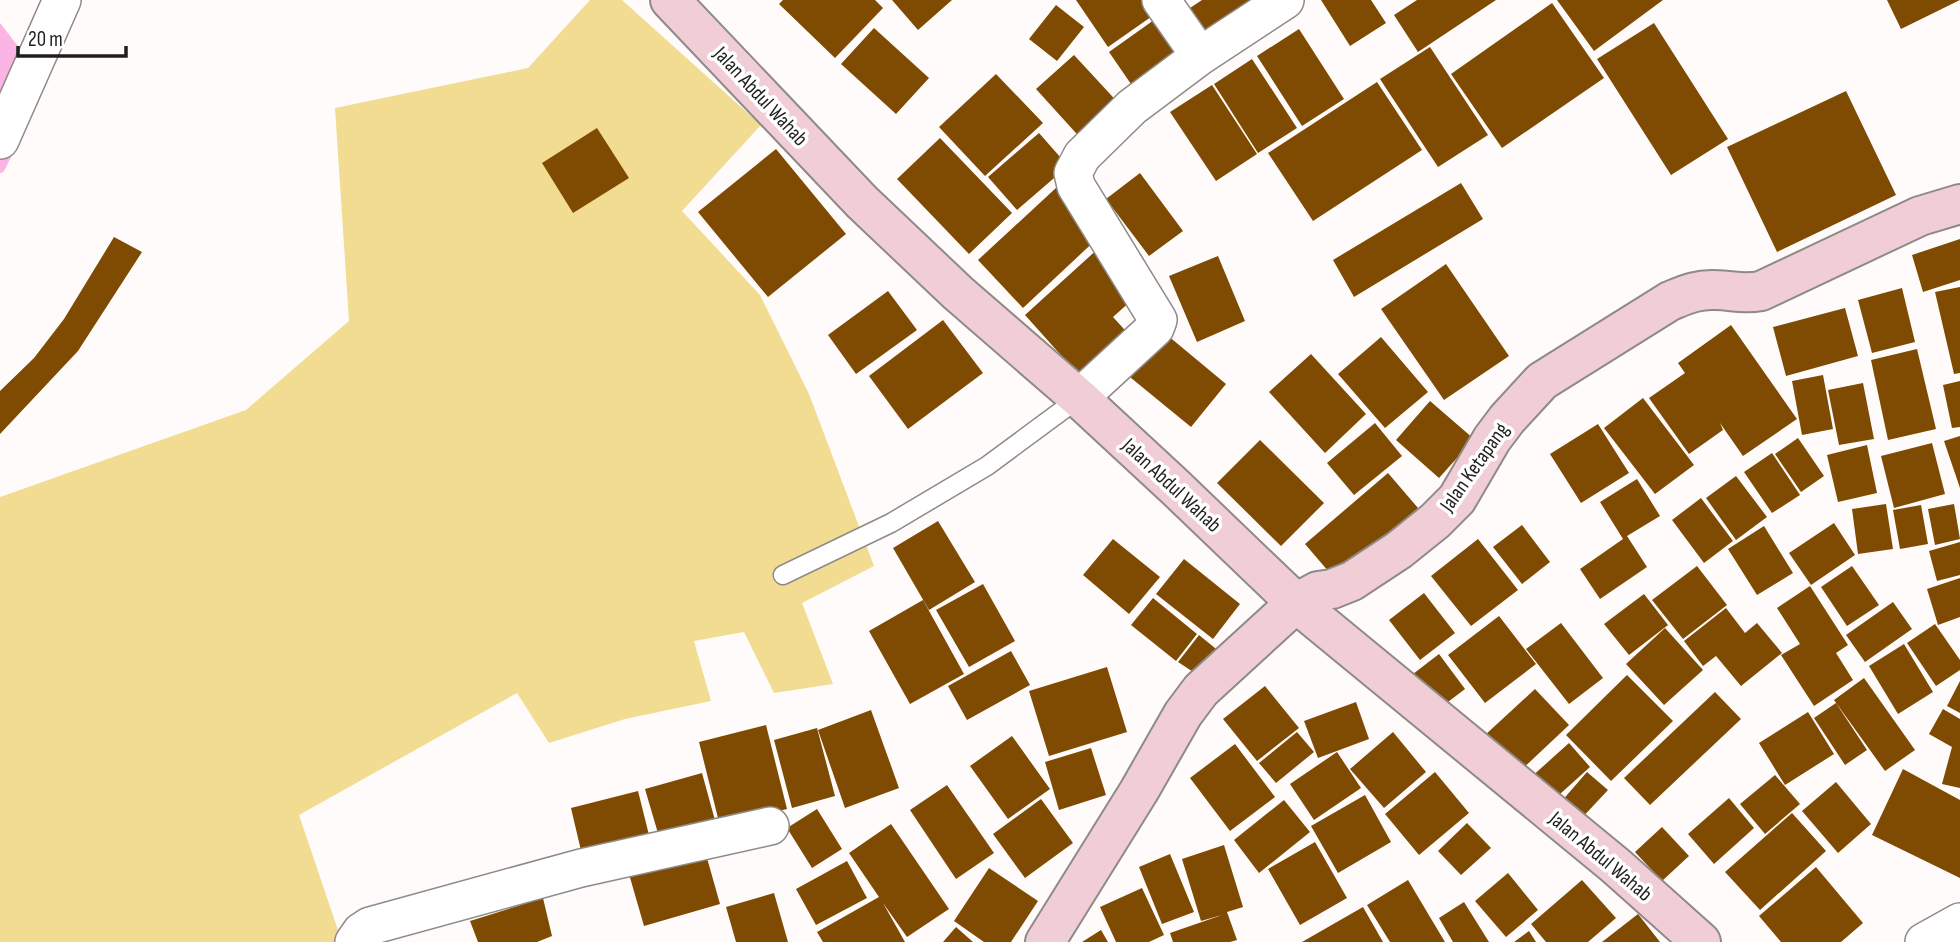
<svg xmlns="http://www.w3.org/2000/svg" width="1960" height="942" viewBox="0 0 1960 942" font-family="'Sofia Sans Condensed',sans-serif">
<rect width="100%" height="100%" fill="#fefbfa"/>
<!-- green -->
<path fill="#f2dc92" d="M590,0H622L761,125L682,211L760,295L809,394L874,566L802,603L833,684L774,693L744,632L694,641L711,701L625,719L549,743L517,693L299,815L342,942H0V497L246,410L349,321L335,108L528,68Z"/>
<!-- water -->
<path fill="#fcb4e4" d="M0,23L24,54L0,113Z"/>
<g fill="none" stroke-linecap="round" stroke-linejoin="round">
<!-- stream -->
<path stroke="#fcb4e4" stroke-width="10" d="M0,168L12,144"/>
</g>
<!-- building -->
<path fill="#7f4a01" d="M783,0H875L883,8L835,58L779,4Z
M892,0H952L918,30Z
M1076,0H1149L1158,12L1108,47Z
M1202,0H1275L1211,44L1187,10Z
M1321,0H1371L1386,23L1350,46Z
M1417,0H1496L1418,52L1394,15Z
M1557,0H1663L1594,51Z
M1887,0H1960L1901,29Z
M1552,3L1604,78L1502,148L1451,74Z
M1056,5L1084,27L1057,61L1029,39Z
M1154,20L1178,55L1133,87L1109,52Z
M1654,23L1728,139L1671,175L1597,59Z
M874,28L929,78L896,114L841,64Z
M1299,29L1344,99L1302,126L1257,56Z
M1430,47L1488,135L1438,167L1380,79Z
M1074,55L1123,108L1085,143L1036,89Z
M1252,59L1297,128L1258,153L1214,84Z
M996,74L1043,123L985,176L939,127Z
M1377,82L1422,150L1313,221L1268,153Z
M1212,85L1257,154L1216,181L1170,112Z
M1846,91L1896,195L1777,252L1727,147Z
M597,128L629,178L573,213L542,163Z
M1039,133L1068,166L1017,210L988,177Z
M940,138L1012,213L969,254L897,179Z
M776,149L846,234L768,297L698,212Z
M1140,173L1183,231L1149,256L1106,199Z
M1461,183L1483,219L1354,297L1333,260Z
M1057,187L1101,235L1023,308L978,260Z
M114,237L142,252L78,351L0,434V391L34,358L64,319Z
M1960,239V280L1923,292L1912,255Z
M1101,246L1142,291L1113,317L1133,339L1085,382L1025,315Z
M1218,256L1245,321L1197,342L1169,276Z
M1446,264L1509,356L1444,400L1381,309Z
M1960,287V373L1954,374L1935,292Z
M1902,288L1915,342L1872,353L1858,300Z
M888,291L917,330L856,374L828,335Z
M1845,308L1858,356L1786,376L1773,327Z
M943,320L983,373L908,429L869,376Z
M1731,325L1797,419L1743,456L1720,423L1723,430L1689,454L1649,398L1685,373L1678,363Z
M1161,330L1226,384L1191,427L1125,373Z
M1381,337L1428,392L1385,428L1338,374Z
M1917,349L1936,429L1888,440L1871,360Z
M1311,354L1366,414L1325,453L1269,392Z
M1823,375L1833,429L1802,435L1792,381Z
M1960,381V427L1952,428L1943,385Z
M1863,383L1874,439L1839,445L1828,390Z
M1643,398L1694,465L1655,494L1604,428Z
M1430,401L1474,439L1439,478L1396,440Z
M1375,423L1402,456L1354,495L1327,463Z
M1598,424L1629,473L1581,503L1550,454Z
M1960,436V488L1944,441Z
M1798,438L1824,476L1801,492L1775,454Z
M1260,440L1324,503L1281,546L1217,483Z
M1932,443L1945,494L1894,508L1881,456Z
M1867,445L1877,493L1838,502L1827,455Z
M1772,453L1800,495L1772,513L1744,472Z
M1388,473L1418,508L1335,579L1305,544Z
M1736,476L1767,517L1736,540L1706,498Z
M1637,479L1660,516L1627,536L1647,567L1600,599L1580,569L1623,539L1600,502Z
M1701,498L1733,541L1704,563L1672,520Z
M1886,504L1893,549L1858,554L1852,509Z
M1954,504L1960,539L1935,545L1928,509Z
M1921,505L1928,544L1900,549L1893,510Z
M938,521L975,582L929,610L893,548Z
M1834,523L1855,555L1811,585L1789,553Z
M1522,525L1550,562L1522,584L1493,547Z
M1764,526L1793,573L1757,595L1728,549Z
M1113,539L1160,577L1129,614L1083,575Z
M1478,539L1518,590L1471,626L1431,576Z
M1960,542V575L1937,581L1929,551Z
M1184,559L1240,604L1213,639L1156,594Z
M1697,566L1727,605L1683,639L1652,600Z
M1852,566L1879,605L1847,626L1821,587Z
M1960,578V617L1938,625L1927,589Z
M983,584L1015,641L969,667L936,610Z
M1810,586L1848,645L1836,653L1853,680L1814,706L1781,655L1800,644L1777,608Z
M1424,593L1455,633L1420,660L1389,620Z
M1644,594L1668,625L1629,655L1604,624Z
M1153,598L1197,634L1176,661L1131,625Z
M923,600L964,674L910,704L869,631Z
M1893,602L1912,629L1865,662L1846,635Z
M1726,608L1745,633L1757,623L1782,653L1741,686L1716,656L1703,666L1684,641Z
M1499,616L1536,664L1485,703L1448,655Z
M1561,623L1603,678L1569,704L1526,649Z
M1935,624L1960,660V670L1936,686L1907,643Z
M1665,628L1703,670L1664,705L1626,664Z
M1199,635L1226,657L1207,681L1178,662Z
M1904,644L1933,692L1898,714L1869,666Z
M1011,651L1030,685L967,720L948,686Z
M1439,654L1465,689L1440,708L1413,674Z
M1107,667L1127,732L1049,756L1029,691Z
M1627,675L1673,721L1611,781L1566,735Z
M1864,678L1915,750L1885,771L1834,700Z
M1960,681V713L1947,706Z
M1265,686L1299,728L1257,761L1223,719Z
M1535,689L1569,725L1518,773L1484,736Z
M1715,692L1741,719L1650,805L1624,778Z
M1356,702L1369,739L1318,758L1304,721Z
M1836,703L1867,750L1845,765L1814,718Z
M1943,709L1960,719V788L1942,784L1952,747L1929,734Z
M871,710L899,788L845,808L818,730Z
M1808,712L1834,754L1785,785L1759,743Z
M766,725L787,809L720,826L699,742Z
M817,728L835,796L792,808L774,740Z
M1297,732L1314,752L1276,783L1259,763Z
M1393,732L1426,772L1384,808L1350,769Z
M1012,736L1050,789L1008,819L970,766Z
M1569,743L1590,767L1550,803L1529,779Z
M1235,744L1275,797L1230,831L1190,778Z
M1091,748L1106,795L1059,810L1045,762Z
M1337,752L1361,788L1314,820L1290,784Z
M1903,769L1960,800V878L1872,835Z
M1435,772L1469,813L1419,855L1385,814Z
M1587,772L1608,790L1579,821L1560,803Z
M702,773L716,824L660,840L645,789Z
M1775,775L1800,804L1765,834L1740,804Z
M1836,782L1871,824L1838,853L1802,811Z
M947,785L994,853L956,879L910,810Z
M638,791L651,843L583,859L571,808Z
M1365,795L1391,842L1338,873L1311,826Z
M1729,798L1754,828L1714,864L1688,834Z
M1041,799L1073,843L1025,878L993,834Z
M1284,800L1310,832L1259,873L1234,840Z
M817,809L842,849L812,868L787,828Z
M1792,813L1826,851L1760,910L1725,872Z
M1467,823L1491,848L1461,875L1438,851Z
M891,824L949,909L907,937L883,903L905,942H823L817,932L879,897L849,853Z
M1662,827L1689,856L1662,881L1635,852Z
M1315,842L1347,898L1300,925L1268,869Z
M1224,845L1243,907L1227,912L1237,940L1230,942H1173L1170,933L1222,915L1201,921L1182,859Z
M705,851L720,904L644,926L629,874Z
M1170,854L1194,912L1162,924L1139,867Z
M847,861L867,898L816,925L796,889Z
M1816,867L1863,923L1841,942H1781L1759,916Z
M989,868L1038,901L1011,942H984L954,921Z
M1508,873L1538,910L1506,937L1475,901Z
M1408,880L1430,917L1445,942H1390L1367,905Z
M1582,880L1616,918L1588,942H1546L1531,924Z
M1142,888L1164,935L1149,942H1116L1100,907Z
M774,893L788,942H736L726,907Z
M543,898L552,936L537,942H478L470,921Z
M1464,902L1489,942H1453L1439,918Z
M1363,907L1383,942H1302Z
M1638,914L1660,942H1602Z
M956,927L973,942H943Z
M1101,930L1108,942H1082Z
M1529,931L1536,942H1514Z"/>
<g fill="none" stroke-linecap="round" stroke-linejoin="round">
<!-- lane casing -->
<g stroke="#8e8a88" stroke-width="21">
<path id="lane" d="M783,575L891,523L987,466L1079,398"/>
</g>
<!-- street casing -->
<g stroke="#8e8a88" stroke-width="40">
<path id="street" d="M1200,56L1285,0
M0,140L62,0
M1079,398L1155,328L1158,320L1076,186L1073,173L1082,156L1132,107L1200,56L1161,0
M354,942L361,932L370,926L581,868L770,826
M1924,942L1960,922"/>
</g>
<!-- secondary casing -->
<g stroke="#8e8a88" stroke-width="42">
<path id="secondary" d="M670,0L862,202L958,293L1079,398L1174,486L1296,603L1616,866L1701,942
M1045,942L1139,791L1183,714L1201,690L1296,603L1318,591L1332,589L1352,581L1399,550L1435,521L1457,499L1492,439L1507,419L1542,381L1670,301C1685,295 1698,289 1715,290C1734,290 1740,295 1761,291L1920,216L1960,204"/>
</g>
<!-- lane -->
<use href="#lane" stroke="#fff" stroke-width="18"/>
<!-- street -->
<use href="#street" stroke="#fff" stroke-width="37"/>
<!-- secondary -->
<use href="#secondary" stroke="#f1ced6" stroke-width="38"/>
</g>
<g text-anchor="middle" stroke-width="7" stroke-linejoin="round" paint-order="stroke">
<!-- street labels -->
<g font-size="21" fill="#201f1e" stroke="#fff">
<text transform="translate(761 96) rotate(47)" y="7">Jalan Abdul Wahab</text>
<text transform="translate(1474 467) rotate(-55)" y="7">Jalan Ketapang</text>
<text transform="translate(1172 485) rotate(43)" y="7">Jalan Abdul Wahab</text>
<text transform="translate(1601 856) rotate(40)" y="7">Jalan Abdul Wahab</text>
</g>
</g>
<!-- scale -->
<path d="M18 46v10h108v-10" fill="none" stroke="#201f1e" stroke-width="3.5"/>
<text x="28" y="46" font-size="21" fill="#201f1e" stroke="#ffffff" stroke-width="5" paint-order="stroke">20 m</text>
</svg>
